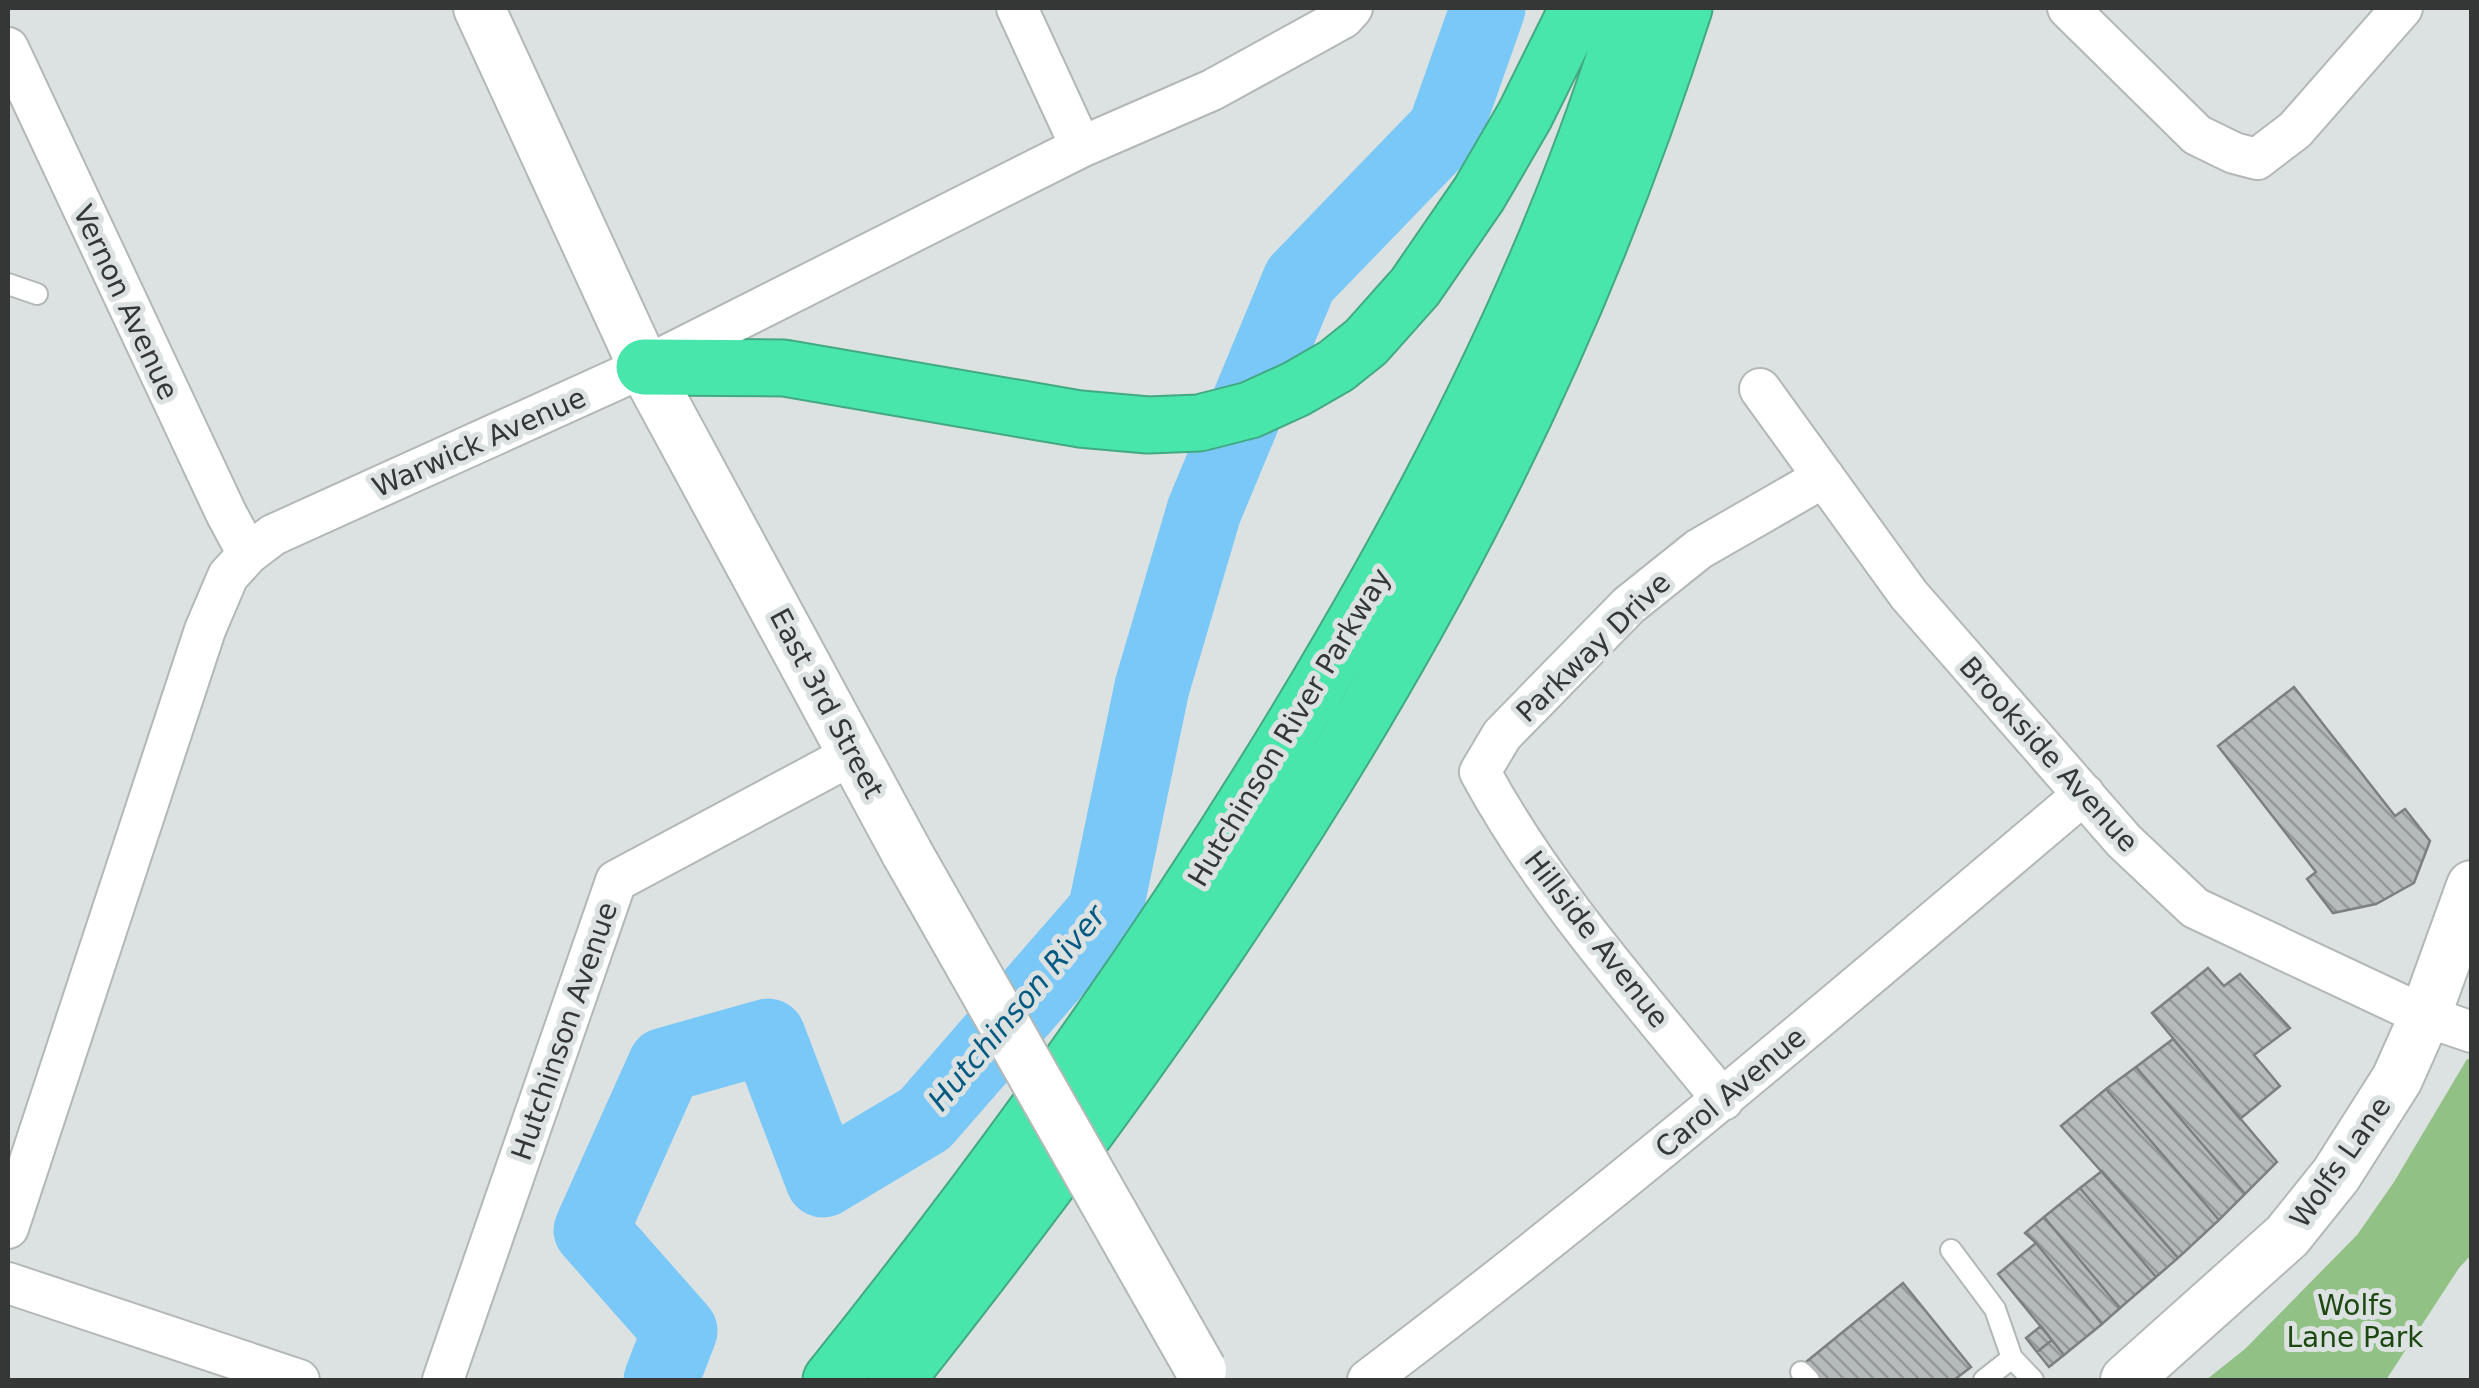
<svg xmlns="http://www.w3.org/2000/svg" width="2479" height="1388" viewBox="0 0 2479 1388" font-family="'DejaVu Sans',sans-serif">
<defs>
<pattern id="building-back-hatch" width="6" height="6" patternUnits="userSpaceOnUse" patternTransform="scale(2.5)"><rect width="6" height="6" fill="#b5babb"/><path d="M-1 5l2 2M0 0l6 6M5-1l2 2" fill="none" stroke="#949899"/></pattern>
</defs>
<rect width="100%" height="100%" fill="#dce1e1"/>
<!-- park -->
<path fill="#91c185" d="M2467,1059L2472,1060L2471,1255L2459,1268L2386,1380H2206L2245,1349L2357,1235L2394,1182Z"/>
<g fill="none" stroke-linecap="round" stroke-linejoin="round">
<!-- river -->
<path stroke="#79c8f8" stroke-width="75" d="M661,1380L680,1331L591,1230L665,1065L768,1036L823,1180L925,1119L1105,912L1152,687L1204,511L1300,280L1445,130L1488,8"/>
</g>
<!-- building -->
<path fill="url(#building-back-hatch)" stroke="#7c8081" stroke-width="2.5" d="M2294,687L2395,816L2405,809L2430,841L2414,883L2376,904L2333,913L2307,879L2316,872L2218,746Z
M2208,968L2224,986L2240,974L2290,1028L2254,1055L2280,1086L2240,1119L2152,1013Z
M2173,1039L2277,1162L2245,1194L2136,1067Z
M2136,1067L2245,1194L2219,1220L2106,1089Z
M2106,1089L2219,1220L2178,1258L2061,1126Z
M2102,1171L2178,1258L2156,1277L2080,1188Z
M2080,1188L2156,1277L2120,1308L2044,1217Z
M2044,1217L2120,1308L2102,1324L2036,1243L2025,1233Z
M2036,1243L2102,1324L2064,1355L1998,1274Z
M1903,1283L1971,1367L1954,1380H1821L1806,1362Z
M2041,1326L2052,1340L2037,1352L2026,1338Z
M2052,1340L2064,1355L2049,1367L2037,1352Z"/>
<g fill="none" stroke-linecap="round" stroke-linejoin="round">
<!-- service casing -->
<g stroke="#b3b8b7" stroke-width="24">
<path id="service" d="M8,284L37,294
M1951,1250L1995,1309L2012,1358L2033,1380
M1801,1372L1809,1380
M1984,1380L2012,1358"/>
</g>
<!-- minor casing -->
<g stroke="#b3b8b7" stroke-width="44">
<path id="minor" d="M1017,8L1081,147
M2068,8L2197,135L2234,153L2257,159L2295,130L2402,8
M8,48L226,513L248,554
M1760,389L1909,595L2124,841L2195,908L2425,1016L2472,1032
M1723,1100C1637,994 1545,892 1480,772L1502,735L1629,605L1699,549L1824,477
M8,1228L205,630L228,576L248,554L273,535L644,367L1081,147L1212,90L1343,18L1352,8
M8,1283L299,1380
M443,1380L616,881L855,753
M1368,1380C1614,1194 1848,994 2084,794"/>
</g>
<!-- tertiary casing -->
<g stroke="#b3b8b7" stroke-width="54">
<path id="tertiary" d="M479,8L644,367L907,853
M2126,1380L2287,1236L2336,1175L2397,1079L2425,1016L2472,886"/>
</g>
<!-- motorway casing -->
<g stroke="#42a982" stroke-width="59">
<path id="motorway" d="M644,367L784,368L1080,419L1148,425L1199,423L1250,410L1296,389L1336,366L1366,342L1415,287L1479,194L1525,115L1578,8
M831,1380C1017,1148 1189,907 1339,649C1457,448 1563,232 1630,8
M896,1380C1119,1098 1331,804 1492,481C1569,328 1632,170 1684,8"/>
</g>
<!-- service -->
<use href="#service" stroke="#fff" stroke-width="20"/>
<!-- minor -->
<use href="#minor" stroke="#fff" stroke-width="40"/>
<!-- tertiary -->
<use href="#tertiary" stroke="#fff" stroke-width="50"/>
<!-- motorway -->
<use href="#motorway" stroke="#49e6ab" stroke-width="55"/>
<!-- tertiary-bridge casing -->
<g stroke="#b3b8b7" stroke-width="54" stroke-linecap="butt">
<path id="tertiary-bridge" d="M907,853L1201,1370"/>
</g>
<!-- tertiary-bridge -->
<use href="#tertiary-bridge" stroke="#fff" stroke-width="50"/>
</g>
<g text-anchor="middle" stroke-width="10" stroke-linejoin="round" paint-order="stroke">
<!-- street labels -->
<g font-size="28" fill="#353737" stroke="#dce1e1">
<text transform="translate(126 302) rotate(65)" y="10">Vernon Avenue</text>
<text transform="translate(479 442) rotate(-24)" y="10">Warwick Avenue</text>
<text transform="translate(1593 647) rotate(-44)" y="10">Parkway Drive</text>
<text transform="translate(827 703) rotate(62)" y="10">East 3rd Street</text>
<text transform="translate(1289 727) rotate(-59)" y="10">Hutchinson River Parkway</text>
<text transform="translate(2049 754) rotate(48)" y="10">Brookside Avenue</text>
<text transform="translate(1597 939) rotate(52)" y="10">Hillside Avenue</text>
<text transform="translate(564 1031) rotate(-71)" y="10">Hutchinson Avenue</text>
<text transform="translate(1730 1092) rotate(-40)" y="10">Carol Avenue</text>
<text transform="translate(2340 1162) rotate(-55)" y="10">Wolfs Lane</text>
</g>
<!-- park labels -->
<g font-size="28" fill="#1e4811" stroke="#dce1e1">
<text x="2355" y="1315">Wolfs<tspan x="2355" dy="32">Lane Park</tspan></text>
</g>
<!-- water labels -->
<g font-size="30" font-style="italic" fill="#005a81" stroke="#dce1e1">
<text transform="translate(1017 1008) rotate(-50)" y="10">Hutchinson River</text>
</g>
</g>
<!-- border -->
<rect width="2479" height="1388" fill="none" stroke="#353737" stroke-width="20"/>
</svg>
